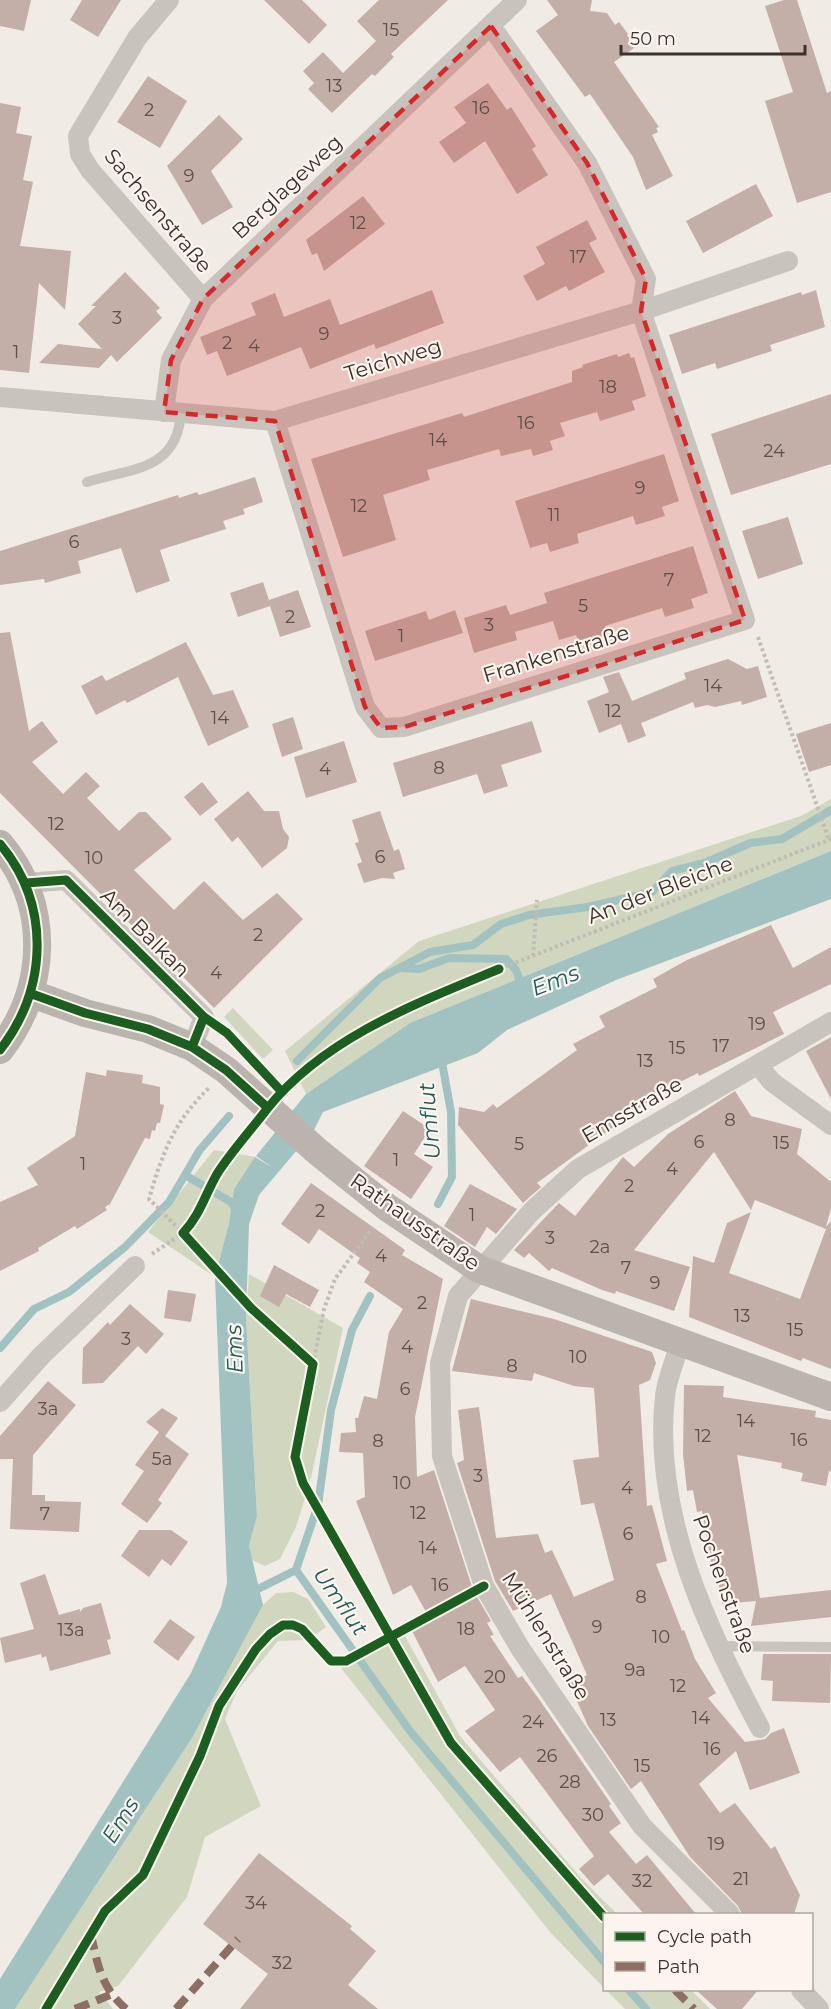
<svg xmlns="http://www.w3.org/2000/svg" width="831" height="2009" viewBox="0 0 831 2009" font-family="Montserrat,sans-serif">
<rect width="100%" height="100%" fill="#f0ebe5"/>
<!-- green -->
<path fill="#d1d6bf" d="M831,799V851L410,1023L306,1094L285,1051L419,941L801,816Z
M233,1008L273,1050L263,1059L224,1017Z
M214,1150L256,1157L234,1189L229,1223L215,1277L148,1232Z
M249,1274L343,1328L311,1478L296,1527L280,1559L265,1566L252,1560L249,1546L257,1516L246,1318Z
M293,1592L308,1599L326,1627L308,1640L278,1641L237,1691L225,1719L261,1806L205,1837L187,1897L118,1986L99,1992L113,2009H15L192,1738L263,1605L276,1593Z
M405,1636L460,1736L581,1878L617,1914H604V1988L550,1932L341,1668Z
M606,1990H691L710,2009H625Z"/>
<!-- water -->
<path fill="#a1c2c1" d="M831,851V899L616,980L507,1030L478,1053L323,1112L314,1130L259,1195L249,1224L246,1318L257,1516L249,1546L263,1605L192,1738L15,2009H0V1979L191,1673L221,1607L227,1583L215,1277L229,1223L234,1189L255,1157L273,1168L256,1156L306,1094L410,1023Z"/>
<g fill="none" stroke-linecap="round" stroke-linejoin="round">
<!-- stream -->
<path stroke="#a1c2c1" stroke-width="8" d="M401,968L419,969L449,958L506,959L516,970L521,985
M297,1061L380,978L430,952L473,945L501,924L529,915L588,907L652,892L672,871L707,862L750,843L782,839L831,810
M229,1116L199,1151L185,1175L231,1202L236,1210
M438,1204L452,1177L451,1112L441,1057
M0,1348L34,1309L69,1292L125,1247L169,1202L185,1175
M296,1570L318,1505L331,1410L352,1330L370,1296
M250,1593L296,1570L410,1731L604,1962
M629,1990L646,2009"/>
</g>
<!-- building -->
<path fill="#c3afa7" d="M0,0H31L24,31L0,26Z
M82,0H121L98,37L70,20Z
M264,0H302L327,25L309,44Z
M379,0H448L391,54L394,57L375,76L372,74L332,113L308,89L314,83L303,71L323,52L343,73L376,41L357,21Z
M547,0H592L590,11L607,13L615,25L619,22L637,46L614,62L659,127L656,128L658,132L652,135L673,176L646,190L633,157L590,94L585,97L536,31L558,15Z
M784,0H797L827,93L831,91V192L797,203L765,101L793,92L765,6Z
M148,76L187,101L160,148L117,122Z
M488,83L507,110L511,107L536,146L532,149L548,175L517,194L485,141L454,163L439,142L466,123L454,107Z
M0,103L21,107L16,133L32,136L23,180L33,182L20,246L71,251L65,310L39,283L29,373L0,370Z
M219,115L243,139L211,171L233,207L202,225L167,166Z
M756,184L773,216L703,253L686,221Z
M363,196L385,224L324,271L317,253L312,255L306,240Z
M587,220L597,239L589,243L605,272L569,291L566,286L537,301L523,276L545,264L536,247Z
M125,272L160,308L156,311L162,318L117,362L111,355L99,368L39,363L58,344L102,349L78,324L96,306H91Z
M432,290L444,323L376,349L374,344L310,369L301,347L227,376L217,351L207,355L200,337L256,315L251,303L275,293L284,317L330,299L340,325Z
M816,290L825,327L770,345L772,351L717,369L715,363L682,374L669,335L801,292L802,295Z
M629,353L631,358L634,357L646,396L632,401L635,410L600,421L597,412L560,423L565,436L550,441L553,450L533,456L531,449L501,456L499,449L427,470L430,480L383,495L396,540L343,557L311,459L462,413L464,417L572,382V371L583,367L582,365L617,354L618,357Z
M831,394V464L731,495L711,434Z
M664,454L679,501L662,507L665,516L636,525L633,516L602,526L577,534L579,543L550,552L547,543L530,548L515,501Z
M255,477L263,502L243,509L245,514L223,521L226,529L160,550L170,581L136,593L121,548L78,561L81,573L45,583L44,579L0,585V551L178,495L179,498L197,492L199,495Z
M788,517L803,564L758,579L742,531Z
M693,546L708,593L691,599L694,608L665,617L662,608L605,626L608,635L579,644L576,635L559,640L553,621L515,632L517,640L474,653L464,618L506,605L510,615L547,603L544,593Z
M263,582L269,600L298,590L311,627L280,637L270,606L238,617L230,593Z
M455,610L463,633L375,661L365,631L426,611L429,620Z
M10,632L29,731L42,721L58,742L32,762L63,794L86,772L100,786L87,798L119,831L139,812H146L172,839L134,870L174,910L204,881L243,920L277,893L303,919L214,1008L0,793V633Z
M186,642L213,695L233,690L249,727L208,746L178,677L127,703L125,700L96,715L81,686L102,675L106,681Z
M728,659L747,669L758,666L767,697L742,705L741,701L715,707L707,705L695,708L693,702L641,723L646,736L628,743L621,724L599,733L587,701L609,692L603,677L619,672L632,701L686,679L684,673Z
M293,717L303,749L282,757L272,724Z
M532,721L542,752L501,765L508,786L484,794L477,774L403,797L393,763Z
M831,723V765L809,772L796,734Z
M344,741L357,782L306,798L294,757Z
M202,782L218,802L200,816L184,797Z
M248,791L264,811H279L283,829L289,837L287,848L262,868L238,837L232,842L214,819Z
M380,811L394,851L399,849L405,869L393,873L395,879L382,878L364,883L357,864L362,862L355,843L359,842L352,820Z
M771,925L793,968L831,947V984L773,1012L784,1034L699,1076L698,1073L678,1083L676,1081L537,1183L541,1187L523,1203L458,1125L459,1107L484,1112L493,1104L497,1108L577,1050L573,1044L605,1027L599,1016L657,987L653,979L687,960Z
M831,1037V1099L806,1051Z
M107,1070L143,1075L142,1083L160,1087V1104L164,1105L160,1123H157L155,1131L152,1130L150,1139L145,1138L110,1204L105,1207L107,1210L77,1229L75,1226L38,1248L39,1251L0,1271V1202L38,1185L27,1168L75,1136L86,1072L106,1076Z
M735,1091L751,1116L802,1129L797,1154L831,1182V1208L826,1227L831,1221V1369L803,1358L801,1361L689,1317L693,1256L714,1263L727,1223L751,1212L729,1273L800,1299L826,1229L755,1200L751,1210L714,1152L634,1250L690,1267L674,1311L616,1291L615,1294L602,1290L552,1268L549,1271L529,1253L524,1258L514,1250L559,1203L575,1216L623,1157L634,1167L668,1134Z
M403,1111L430,1129L414,1154L433,1167L411,1199L364,1166Z
M311,1183L405,1250L402,1255L443,1279L415,1417L417,1477L434,1470L473,1590L491,1621L487,1623L494,1635L490,1636L518,1678L522,1676L539,1699L611,1804L609,1806L621,1823L609,1832L636,1864L647,1855L696,1914H644L608,1874L594,1886L579,1869L594,1856L520,1757L500,1772L465,1731L495,1710L465,1666L438,1682L411,1629L430,1619L411,1585L393,1595L356,1501L365,1497L363,1453L339,1452L341,1433L356,1432L355,1418H358L364,1396L377,1399L389,1332L403,1309L364,1282L370,1272L357,1263L360,1258L319,1229L309,1244L281,1224Z
M470,1184L517,1209L496,1234L487,1227L475,1247L444,1226Z
M274,1265L319,1290L310,1307L286,1294L279,1307L260,1296Z
M168,1290L196,1294L191,1322L164,1318Z
M471,1299L554,1319L652,1352L656,1363L650,1380L639,1385L647,1506L652,1505L667,1561L656,1564L682,1631L684,1630L695,1659L716,1693L708,1698L745,1742L765,1739L771,1733L784,1728L800,1773L750,1790L736,1751L699,1784L720,1813L735,1803L771,1849L775,1846L800,1895L794,1914H742L738,1906L690,1857L641,1781L631,1789L588,1726L569,1683L587,1675L551,1594L513,1611L495,1581L457,1463L464,1460L458,1410L479,1407L496,1538L538,1534L545,1553L552,1550L574,1597L614,1580L594,1503L581,1505L573,1460L599,1457L594,1388L574,1386L534,1373L532,1381L452,1371Z
M130,1304L164,1334L146,1354L138,1346L103,1383L82,1384L83,1348L108,1322L110,1325Z
M48,1381L76,1405L33,1455L32,1495H45V1501L81,1502L79,1532L10,1529L13,1459H0V1436Z
M684,1385L724,1386L723,1397L816,1411L815,1417L831,1420V1472L829,1471L826,1486L801,1481L803,1473L781,1468L782,1463L737,1455L760,1598L831,1590V1617L751,1626L756,1601L722,1604L715,1562H711L702,1511L697,1512L693,1490L687,1491L683,1454Z
M162,1408L178,1418L165,1436L189,1454L158,1500L162,1503L147,1523L121,1504L144,1471L135,1465L159,1432L146,1422Z
M139,1530H171L188,1542L171,1566L162,1559L149,1577L121,1556Z
M45,1574L59,1615L80,1609V1612L83,1608L101,1603L111,1639L107,1640L111,1654L50,1671L46,1656L42,1658L41,1654L5,1663L0,1638L34,1629L20,1583Z
M170,1619L195,1637L178,1661L153,1642Z
M763,1654H831L830,1703L772,1701L773,1681L761,1680Z
M259,1853L352,1926L350,1929L376,1951L348,1985L378,2009H240L268,1974L203,1924Z
M695,1989H759L742,2009H717Z"/>
<g fill="none" stroke-linecap="round" stroke-linejoin="round">
<!-- path -->
<path stroke="#c2bbb6" stroke-width="4" stroke-dasharray="3 3" stroke-linecap="butt" d="M758,637L829,840
M533,956L537,900
M499,969L831,839
M152,1254L183,1233L149,1199C162,1154 174,1121 209,1088
M777,1300L779,1294
M313,1364L324,1309L335,1279L373,1227"/>
<!-- lane -->
<path stroke="#c9c3be" stroke-width="10" d="M87,482C132,468 177,471 181,413
M716,1646L831,1647"/>
<!-- street -->
<path stroke="#c9c3be" stroke-width="20" d="M169,0L137,38L78,136L80,154L90,170L203,299
M0,397L275,421L641,311L788,261
M164,412L171,360L203,299L517,0
M275,421L365,707L381,728L404,727L745,620L641,311L646,279L587,163L491,26
M26,883L66,880L204,1017L192,1047
M758,1065L772,1082L831,1125
M680,1344C675,1360 667,1379 665,1396C652,1514 707,1628 760,1728
M0,1402L41,1356L135,1266
M730,1914L642,1826L520,1648L484,1586L442,1456L440,1363L458,1296L532,1211L578,1169L831,1022
M801,1990L819,2009"/>
<!-- secondary -->
<path stroke="#bab3ae" stroke-width="28" d="M0,844C51,905 48,988 0,1050
M32,994L85,1013L148,1029L192,1047L226,1070L318,1152L388,1208L479,1269L831,1397"/>
<!-- quiet -->
<path stroke="#8d6e63" stroke-width="8" stroke-dasharray="15 8" stroke-linecap="butt" d="M91,1935C98,1966 101,1987 126,2009
M675,1990L694,2009
M75,2009L110,1995
M176,2009L238,1939"/>
<!-- cycleway casing -->
<g stroke="#fbf5ee" stroke-width="13">
<path id="cycleway" d="M0,844C51,905 48,988 0,1050
M26,883L66,880L204,1017L192,1047
M499,969C417,1003 324,1038 267,1109C251,1130 231,1152 217,1174C205,1195 200,1215 183,1233L251,1308L313,1364L295,1457L303,1483L451,1743L604,1917
M32,994L85,1013L148,1029L192,1047L226,1070L268,1108
M204,1017L227,1033L282,1092
M46,2009L105,1911L143,1875L200,1756L219,1706L256,1649L270,1634L283,1625H293L302,1629L331,1661H346L484,1586"/>
</g>
<!-- cycleway -->
<use href="#cycleway" stroke="#1b5e20" stroke-width="9"/>
</g>
<!-- marked area -->
<path fill="#d62828" fill-opacity="0.2" stroke="#d62828" stroke-width="4.5" stroke-dasharray="12 8" stroke-linejoin="round" d="M491,26L587,163L646,279L641,311L745,620L404,727L381,728L365,707L275,421L164,412L171,360L203,299Z"/>
<g text-anchor="middle" stroke-width="4.5" stroke-linejoin="round" paint-order="stroke">
<!-- number labels -->
<g font-size="18" fill="#5d504a">
<text x="391" y="36">15</text>
<text x="334" y="92">13</text>
<text x="481" y="114">16</text>
<text x="149" y="116">2</text>
<text x="189" y="182">9</text>
<text x="358" y="229">12</text>
<text x="578" y="263">17</text>
<text x="117" y="324">3</text>
<text x="324" y="340">9</text>
<text x="227" y="349">2</text>
<text x="254" y="352">4</text>
<text x="16" y="358">1</text>
<text x="608" y="393">18</text>
<text x="526" y="429">16</text>
<text x="438" y="446">14</text>
<text x="774" y="457">24</text>
<text x="640" y="494">9</text>
<text x="359" y="512">12</text>
<text x="554" y="521">11</text>
<text x="74" y="548">6</text>
<text x="669" y="586">7</text>
<text x="583" y="612">5</text>
<text x="290" y="623">2</text>
<text x="489" y="631">3</text>
<text x="401" y="642">1</text>
<text x="713" y="692">14</text>
<text x="613" y="717">12</text>
<text x="220" y="724">14</text>
<text x="439" y="774">8</text>
<text x="325" y="775">4</text>
<text x="56" y="830">12</text>
<text x="380" y="863">6</text>
<text x="94" y="864">10</text>
<text x="258" y="941">2</text>
<text x="216" y="979">4</text>
<text x="757" y="1030">19</text>
<text x="721" y="1052">17</text>
<text x="677" y="1054">15</text>
<text x="645" y="1067">13</text>
<text x="730" y="1126">8</text>
<text x="699" y="1148">6</text>
<text x="781" y="1149">15</text>
<text x="519" y="1150">5</text>
<text x="396" y="1166">1</text>
<text x="83" y="1170">1</text>
<text x="672" y="1175">4</text>
<text x="629" y="1192">2</text>
<text x="320" y="1217">2</text>
<text x="472" y="1221">1</text>
<text x="550" y="1244">3</text>
<text x="600" y="1253">2a</text>
<text x="381" y="1262">4</text>
<text x="626" y="1274">7</text>
<text x="655" y="1289">9</text>
<text x="422" y="1309">2</text>
<text x="742" y="1322">13</text>
<text x="795" y="1336">15</text>
<text x="126" y="1345">3</text>
<text x="407" y="1353">4</text>
<text x="578" y="1363">10</text>
<text x="512" y="1372">8</text>
<text x="405" y="1395">6</text>
<text x="48" y="1415">3a</text>
<text x="746" y="1427">14</text>
<text x="703" y="1442">12</text>
<text x="799" y="1446">16</text>
<text x="378" y="1447">8</text>
<text x="162" y="1465">5a</text>
<text x="478" y="1482">3</text>
<text x="402" y="1489">10</text>
<text x="627" y="1494">4</text>
<text x="418" y="1519">12</text>
<text x="45" y="1520">7</text>
<text x="628" y="1540">6</text>
<text x="428" y="1554">14</text>
<text x="440" y="1591">16</text>
<text x="641" y="1603">8</text>
<text x="597" y="1633">9</text>
<text x="466" y="1635">18</text>
<text x="71" y="1636">13a</text>
<text x="661" y="1643">10</text>
<text x="635" y="1676">9a</text>
<text x="495" y="1683">20</text>
<text x="678" y="1692">12</text>
<text x="701" y="1724">14</text>
<text x="608" y="1726">13</text>
<text x="533" y="1728">24</text>
<text x="712" y="1755">16</text>
<text x="547" y="1762">26</text>
<text x="642" y="1772">15</text>
<text x="570" y="1788">28</text>
<text x="593" y="1821">30</text>
<text x="716" y="1850">19</text>
<text x="741" y="1885">21</text>
<text x="642" y="1887">32</text>
<text x="256" y="1909">34</text>
<text x="282" y="1969">32</text>
</g>
<!-- street labels -->
<g font-size="21" fill="#3b302b" stroke="#fbf5ee">
<text transform="translate(287 187) rotate(-43)" y="7">Berglageweg</text>
<text transform="translate(158 211) rotate(50)" y="7">Sachsenstraße</text>
<text transform="translate(393 360) rotate(-17)" y="7">Teichweg</text>
<text transform="translate(556 654) rotate(-17)" y="7">Frankenstraße</text>
<text transform="translate(660 890) rotate(-21)" y="7">An der Bleiche</text>
<text transform="translate(145 933) rotate(45)" y="7">Am Balkan</text>
<text transform="translate(632 1110) rotate(-30)" y="7">Emsstraße</text>
<text transform="translate(415 1222) rotate(35)" y="7">Rathausstraße</text>
<text transform="translate(724 1584) rotate(70)" y="7">Pochenstraße</text>
<text transform="translate(546 1636) rotate(58)" y="7">Mühlenstraße</text>
</g>
<!-- water labels -->
<g font-size="22" font-style="italic" fill="#1f5a5e" stroke="#fbf5ee">
<text transform="translate(555 980) rotate(-21)" y="8">Ems</text>
<text transform="translate(429 1121) rotate(-95)" y="8">Umflut</text>
<text transform="translate(234 1349) rotate(-92)" y="8">Ems</text>
<text transform="translate(341 1601) rotate(55)" y="8">Umflut</text>
<text transform="translate(120 1820) rotate(-58)" y="8">Ems</text>
</g>
</g>
<!-- legend -->
<rect x="603" y="1913" width="210" height="78" fill="#fbf5ee" stroke="#aea6a0" stroke-width="1.5"/>
<rect x="615" y="1932" width="30" height="9" fill="#1b5e20" stroke="#aea6a0" stroke-width="1.5"/>
<text x="657" y="1943" font-size="18" fill="#3b302b">Cycle path</text>
<rect x="615" y="1962" width="30" height="9" fill="#8d6e63" stroke="#aea6a0" stroke-width="1.5"/>
<text x="657" y="1973" font-size="18" fill="#3b302b">Path</text>
<!-- scale -->
<path d="M621 45v9h184v-9" fill="none" stroke="#3b302b" stroke-width="3"/>
<text x="630" y="45" font-size="18" fill="#3b302b" stroke="#fbf5ee" stroke-width="4.5" paint-order="stroke">50 m</text>
</svg>
